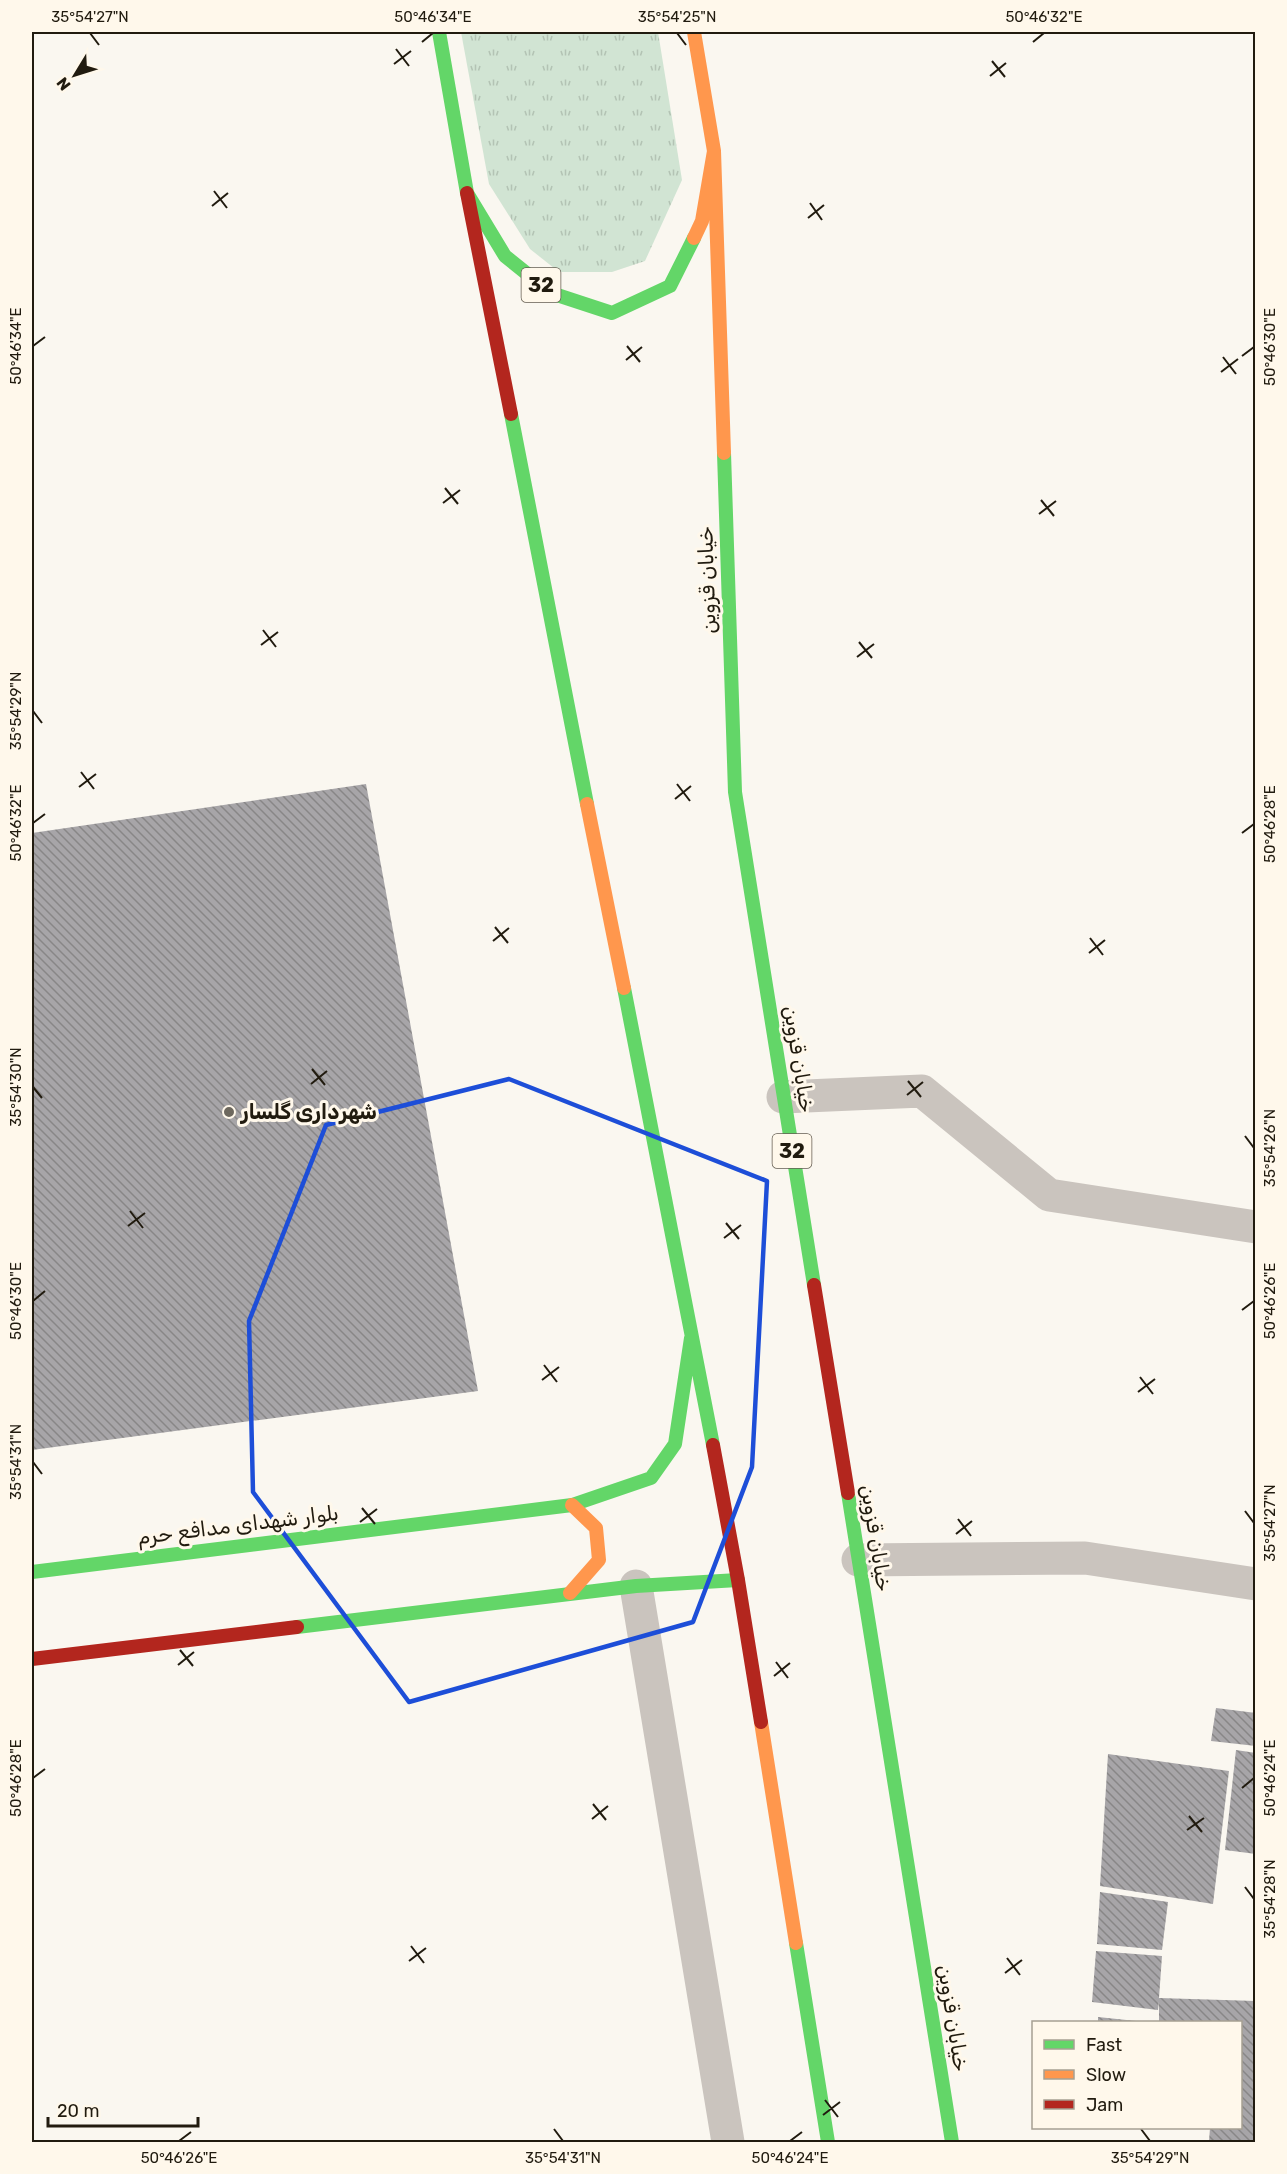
<svg xmlns="http://www.w3.org/2000/svg" width="1287" height="2174" viewBox="0 0 1287 2174" font-family="Rubik,'Noto Sans Arabic',sans-serif">
<defs>
<pattern id="grass-tufts" width="24" height="20" patternUnits="userSpaceOnUse" patternTransform="scale(1.5)"><rect width="24" height="20" fill="#d1e4d3"/><path d="M3 7l-1-3M5 7V3M7 7l1-3M15 17l-1-3M17 17v-4M19 17l1-3" fill="none" stroke="#b3c3b4"/></pattern>
<pattern id="building-back-hatch" width="6" height="6" patternUnits="userSpaceOnUse" patternTransform="scale(1.5)"><rect width="6" height="6" fill="#a7a5a8"/><path d="M-1 5l2 2M0 0l6 6M5-1l2 2" fill="none" stroke="#888687"/></pattern>
</defs>
<rect width="100%" height="100%" fill="#faf7f0"/>
<!-- grass -->
<path fill="url(#grass-tufts)" d="M461,32H658L682,180L645,261L612,272H559L530,249L489,184Z"/>
<!-- building -->
<path fill="url(#building-back-hatch)" d="M366,784L478,1391L32,1450V833Z
M1216,1708L1256,1713V1746L1211,1741Z
M1236,1750L1256,1753V1854L1225,1850Z
M1108,1754L1229,1771L1213,1904L1100,1886Z
M1100,1892L1168,1902L1162,1950L1097,1944Z
M1096,1951L1162,1956L1159,1998L1256,2001V2141H1209L1210,2128H1240V2022H1159V2002L1158,2010L1092,2002Z
M1098,2017L1136,2021V2022H1098Z"/>
<g fill="none" stroke-linecap="round" stroke-linejoin="round">
<!-- street -->
<path stroke="#cac4be" stroke-width="33" d="M783,1097L922,1091L1049,1195L1256,1227
M858,1560L1085,1558L1256,1584
M636,1586L728,2142"/>
<!-- fast -->
<path stroke="#63d668" stroke-width="14" d="M439,32L467,193L505,256L551,293L612,313L670,286L694,238
M511,414L587,804
M724,453L735,792L814,1285
M624,988L713,1445
M848,1493L952,2142
M32,1572L572,1505L651,1478L675,1444L691,1338
M297,1627L636,1586L738,1580
M796,1943L828,2142"/>
<!-- slow -->
<path stroke="#ff974d" stroke-width="14" d="M714,151L724,453
M694,238L702,221L714,151L694,32
M587,804L624,988
M570,1593L599,1560L596,1528L572,1505
M761,1722L796,1943"/>
<!-- jam -->
<path stroke="#b3261e" stroke-width="14" d="M467,193L511,414
M814,1285L848,1493
M713,1445L738,1580L761,1722
M32,1659L297,1627"/>
</g>
<!-- marked area -->
<path fill="none" stroke="#1d4ed8" stroke-width="4.5" stroke-linejoin="round" d="M509,1079L767,1181L752,1467L693,1622L409,1702L253,1492L249,1321L326,1125Z"/>
<!-- ticks -->
<path fill="none" stroke="#211b0f" stroke-width="2" d="M90,33L99,45M677,33L686,45M422,42L433,33M1033,42L1044,33M396,49L409,66M992,61L1005,77M394,64L411,51M990,76L1006,63M214,191L227,208M810,203L822,220M212,206L228,193M808,218L824,205M33,346L45,337M627,346L640,362M1242,356L1254,347M1223,357L1236,374M626,360L642,347M1221,372L1238,359M445,488L458,504M1041,500L1054,516M443,503L460,490M1039,514L1056,501M263,630L276,647M859,642L872,658M261,645L278,632M857,657L874,644M33,711L42,723M81,772L94,789M677,784L690,801M79,787L96,774M675,799L691,786M33,823L45,814M1242,833L1254,824M495,927L508,943M1090,938L1103,955M493,941L509,928M1089,953L1105,940M312,1069L325,1085M908,1081L921,1097M311,1084L327,1071M33,1087L42,1098M907,1095L923,1082M1245,1136L1254,1148M130,1211L143,1228M726,1223L739,1239M128,1226L145,1213M724,1238L741,1225M33,1301L45,1291M1242,1310L1254,1301M544,1365L557,1382M1140,1377L1153,1394M542,1380L559,1367M1138,1392L1155,1379M33,1462L42,1474M362,1508L375,1524M1245,1511L1254,1523M958,1519L971,1536M360,1522L377,1509M956,1534L972,1521M180,1650L193,1666M776,1662L788,1678M178,1665L194,1652M774,1676L790,1663M33,1778L45,1769M1242,1788L1254,1778M593,1804L606,1820M1189,1816L1202,1832M592,1819L608,1806M1187,1830L1204,1818M1245,1887L1254,1899M411,1946L424,1963M1007,1958L1020,1975M409,1961L426,1948M1005,1973L1022,1960M825,2100L838,2117M823,2115L840,2102M554,2129L563,2141M1141,2129L1150,2141M179,2141L191,2132M790,2141L802,2132"/>
<!-- markers -->
<circle fill="#6d685e" stroke="#fff8eb" stroke-width="2" cx="229" cy="1112" r="6"/>
<g text-anchor="middle" stroke-width="6" stroke-linejoin="round" paint-order="stroke">
<!-- shield labels -->
<g fill="#fff8eb" stroke="#645d51" stroke-width="1.5">
<rect x="521.5" y="268" width="39" height="34" rx="4.5"/>
<rect x="772.5" y="1134" width="39" height="34" rx="4.5"/>
</g>
<g font-size="20" font-weight="bold" fill="#211b0f">
<text x="541" y="292">32</text>
<text x="792" y="1158">32</text>
</g>
<!-- street labels -->
<g font-size="21" fill="#211b0f" stroke="#fff8eb">
<text transform="translate(707 580) rotate(-92)" y="7">خیابان قزوین</text>
<text transform="translate(799 1059) rotate(81)" y="7">خیابان قزوین</text>
<text transform="translate(238 1525) rotate(-7)" y="7">بلوار شهدای مدافع حرم</text>
<text transform="translate(876 1538) rotate(81)" y="7">خیابان قزوین</text>
<text transform="translate(953 2018) rotate(81)" y="7">خیابان قزوین</text>
</g>
<!-- poi labels -->
<g font-size="21" font-weight="bold" fill="#211b0f" stroke="#fff8eb" text-anchor="start">
<text x="241" y="1119">شهرداری گلسار</text>
</g>
</g>
<!-- border -->
<rect width="1287" height="2174" fill="none" stroke="#fff8eb" stroke-width="66"/>
<!-- legend -->
<rect x="1032" y="2021" width="210" height="108" fill="#fff8eb" stroke="#a6a093" stroke-width="1.5"/>
<rect x="1044" y="2040" width="30" height="9" fill="#63d668" stroke="#a6a093" stroke-width="1.5"/>
<text x="1086" y="2051" font-size="18" fill="#211b0f">Fast</text>
<rect x="1044" y="2070" width="30" height="9" fill="#ff974d" stroke="#a6a093" stroke-width="1.5"/>
<text x="1086" y="2081" font-size="18" fill="#211b0f">Slow</text>
<rect x="1044" y="2100" width="30" height="9" fill="#b3261e" stroke="#a6a093" stroke-width="1.5"/>
<text x="1086" y="2111" font-size="18" fill="#211b0f">Jam</text>
<!-- north arrow -->
<g transform="translate(75 75) rotate(232)" stroke="#fff8eb" stroke-width="4.5" paint-order="stroke">
<path d="M0-4.5L10 22L0 15L-10 22Z" fill="#211b0f"/>
<text y="-9" font-size="16" font-weight="bold" text-anchor="middle" fill="#211b0f">N</text>
</g>
<!-- scale -->
<path d="M48 2117v9h150v-9" fill="none" stroke="#211b0f" stroke-width="3"/>
<text x="57" y="2117" font-size="18" fill="#211b0f" stroke="#fff8eb" stroke-width="4.5" paint-order="stroke">20 m</text>
<rect x="33" y="33" width="1221" height="2108" fill="none" stroke="#211b0f" stroke-width="2"/>
<g font-size="15" text-anchor="middle" fill="#211b0f">
<text x="90" y="22">35°54'27"N</text>
<text x="433" y="22">50°46'34"E</text>
<text x="677" y="22">35°54'25"N</text>
<text x="1044" y="22">50°46'32"E</text>
<text transform="translate(16 346) rotate(-90)" y="5">50°46'34"E</text>
<text transform="translate(1270 347) rotate(-90)" y="5">50°46'30"E</text>
<text transform="translate(16 711) rotate(-90)" y="5">35°54'29"N</text>
<text transform="translate(16 823) rotate(-90)" y="5">50°46'32"E</text>
<text transform="translate(1270 824) rotate(-90)" y="5">50°46'28"E</text>
<text transform="translate(16 1087) rotate(-90)" y="5">35°54'30"N</text>
<text transform="translate(1270 1148) rotate(-90)" y="5">35°54'26"N</text>
<text transform="translate(16 1301) rotate(-90)" y="5">50°46'30"E</text>
<text transform="translate(1270 1301) rotate(-90)" y="5">50°46'26"E</text>
<text transform="translate(16 1462) rotate(-90)" y="5">35°54'31"N</text>
<text transform="translate(1270 1523) rotate(-90)" y="5">35°54'27"N</text>
<text transform="translate(16 1778) rotate(-90)" y="5">50°46'28"E</text>
<text transform="translate(1270 1778) rotate(-90)" y="5">50°46'24"E</text>
<text transform="translate(1270 1899) rotate(-90)" y="5">35°54'28"N</text>
<text x="179" y="2163">50°46'26"E</text>
<text x="563" y="2163">35°54'31"N</text>
<text x="790" y="2163">50°46'24"E</text>
<text x="1150" y="2163">35°54'29"N</text>
</g>
</svg>
